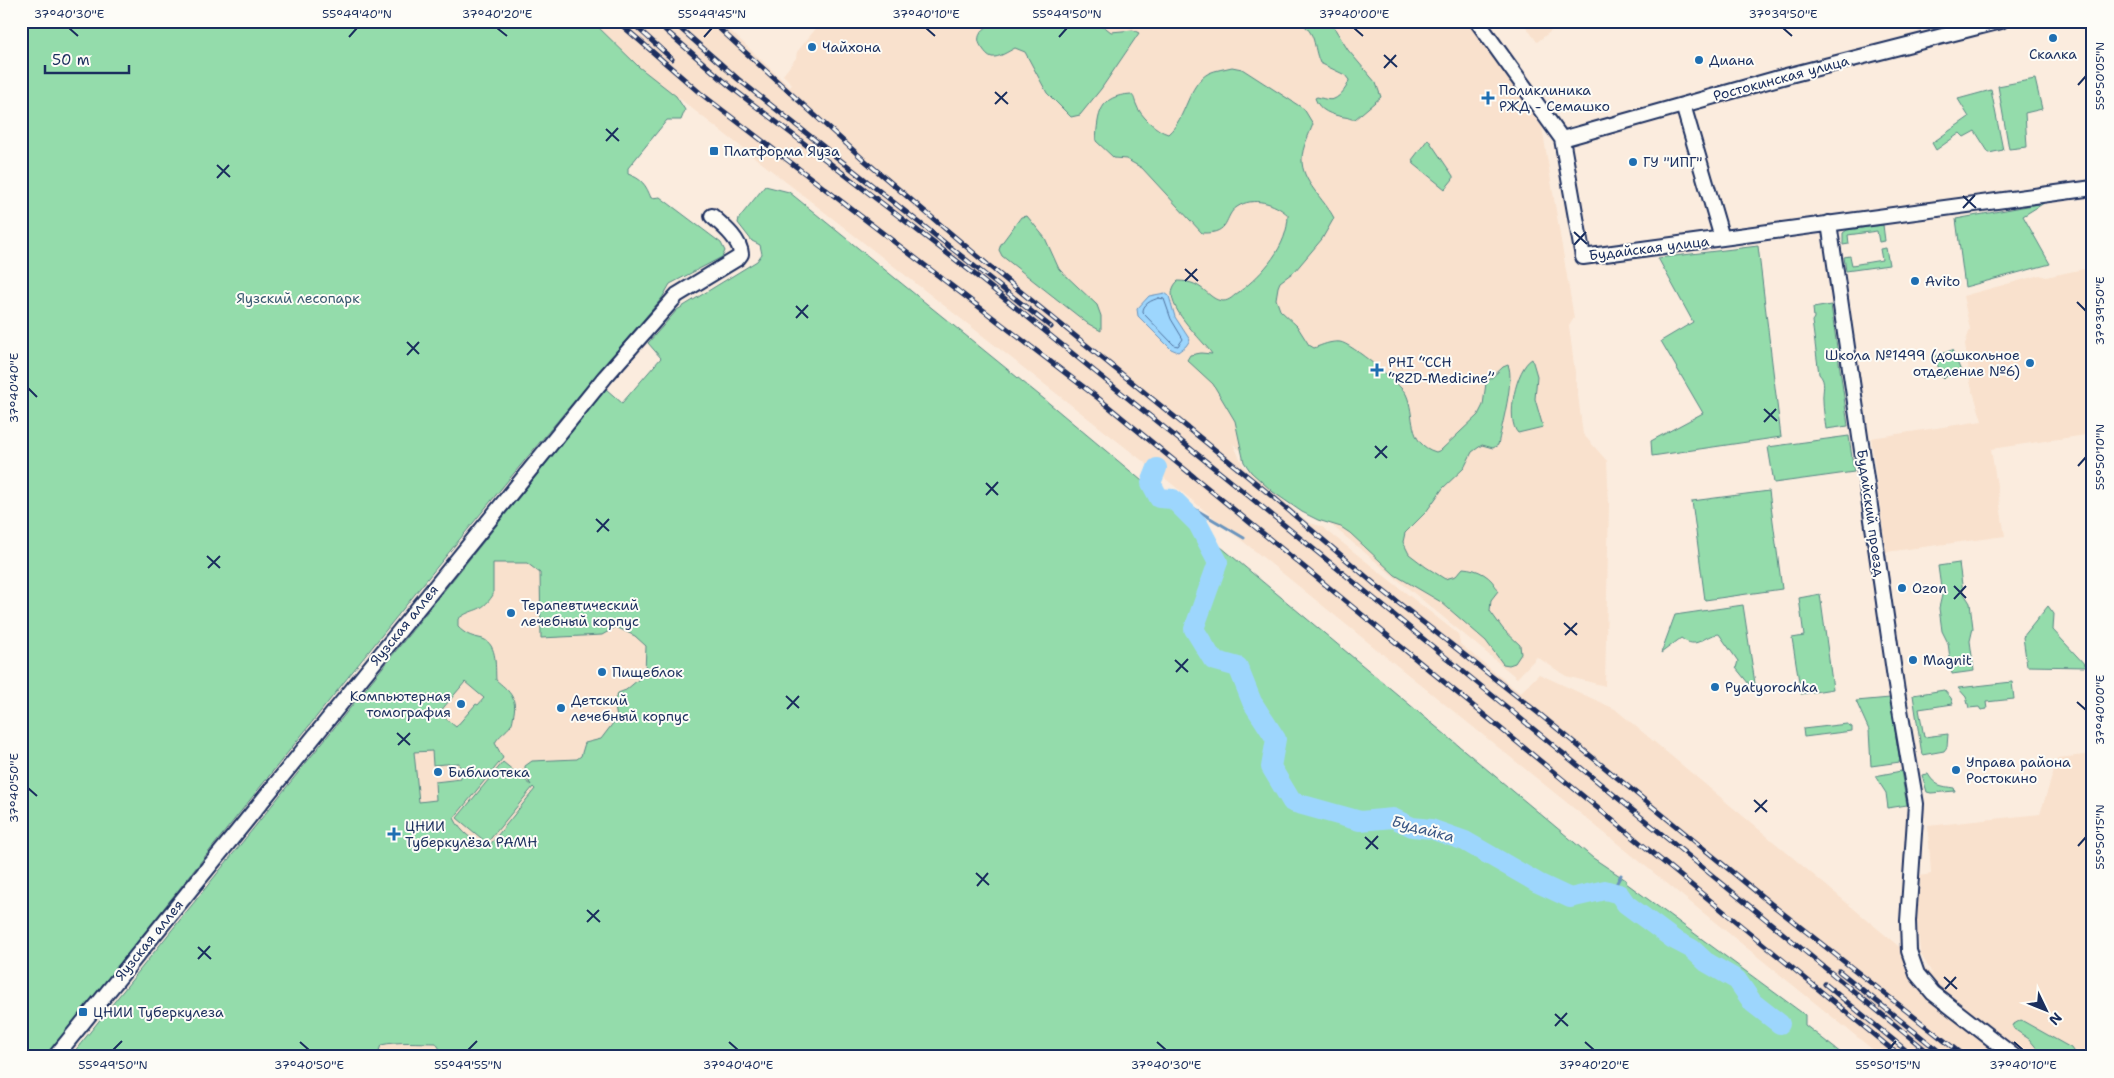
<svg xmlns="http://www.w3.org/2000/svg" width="2114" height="1078" viewBox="0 0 2114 1078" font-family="'Shantell Sans',sans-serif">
<rect width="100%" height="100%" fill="#fbecde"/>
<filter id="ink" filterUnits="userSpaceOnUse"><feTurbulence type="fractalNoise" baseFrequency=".02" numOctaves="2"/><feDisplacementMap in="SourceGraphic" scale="10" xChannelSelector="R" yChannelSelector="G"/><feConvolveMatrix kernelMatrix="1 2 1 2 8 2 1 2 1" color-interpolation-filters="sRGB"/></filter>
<g filter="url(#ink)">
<!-- built -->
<path fill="#f9e1cd" d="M592,21H720L790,87L792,84L783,75L796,58L797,52L822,21H1468L1541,121L1574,318L1569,326L1583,434L1607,461L1609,504L1605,686L1566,676L1537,657L1517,678L1233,444L1244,467L1309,523L1321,526L1458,634L1460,644L1520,693L1539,674L1615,709L1933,975L1920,953L1917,919L1920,876L1931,874L1928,826L2040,814L2058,758L2093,754V1057H1882L1162,476L639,67Z
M1522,21H1564L1537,42Z
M2093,267V434L1991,449L2005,536L1886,552L1871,438L1982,421L1970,382L1965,344L1970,329L1963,296L2040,275L2046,277Z
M514,505L662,641L523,1057H70Z"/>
<!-- green -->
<path fill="#94dcab" stroke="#588684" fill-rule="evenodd" d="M21,21H592L639,67L676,96L685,110L681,120H667L628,168V174C642,179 646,185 651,198L660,197L721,243L725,251L722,257L670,284L662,298C449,544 249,803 45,1057H21Z
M1022,21H1097L1111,32L1133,30L1139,33L1101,89L1080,115L1071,117L1047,93L1025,52L1015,48C1009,51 999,58 992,57C988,56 985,52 983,49C973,37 982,30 992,23L1014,24Z
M1299,21H1330L1348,50L1376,83L1381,97L1355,119C1350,120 1349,117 1344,117C1332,115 1319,111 1315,98L1317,97C1322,98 1329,101 1334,99C1341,96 1348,86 1349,80L1345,75L1320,63C1312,44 1318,35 1299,21Z
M1232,67L1242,69L1304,109L1313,124C1309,135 1302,148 1302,159C1301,181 1325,200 1334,218L1322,239L1295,271L1280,282L1278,287L1276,299L1280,310L1297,326L1309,345L1314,348C1322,345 1331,341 1340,342C1351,343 1401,385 1406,394C1416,415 1406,443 1436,452L1441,450L1478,415L1483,405L1486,383L1503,367L1508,365C1515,379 1501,428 1498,445L1493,448L1482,445L1472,452L1464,468L1443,488L1426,512L1405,533L1403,542L1409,554L1426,567L1445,579L1456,576L1463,568C1478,569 1492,576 1498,591L1491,600L1490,611L1503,629L1520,645L1521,654L1515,663L1509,665L1503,664L1486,641L1441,602L1395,575L1350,533L1341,527L1318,520L1302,512L1273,492L1251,472L1244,462L1235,421L1213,384L1187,360L1190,355L1201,353L1212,354C1202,338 1156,301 1178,281C1205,281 1207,300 1223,301C1230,301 1234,295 1239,292C1263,274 1288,246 1288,215C1275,203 1253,196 1237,207C1223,216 1232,234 1202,233L1142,168L1126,159L1114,158L1096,141C1098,113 1099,96 1131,94C1135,98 1134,99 1136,104C1140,116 1157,131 1168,134C1187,118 1187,85 1209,73C1216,70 1224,69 1232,67Z
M2035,79L2042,109L2025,113L2027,147L2009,149L1998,86Z
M1991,90L2003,150L1989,153L1975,131L1964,137L1960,133L1936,150L1932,143L1969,117L1958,99Z
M1428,139L1453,176V179L1445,189L1414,164L1412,160Z
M765,186L789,192L1044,399L1593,858L1626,880V883L1805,1015V1025L1846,1057H445L436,1043C418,1043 398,1041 381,1045L377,1057H70L606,389L622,403L661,358L648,343L677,310L757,261L762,254L760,245L752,241L738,223L739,218ZM493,563H527L540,573L541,638L602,635L616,627L635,636L646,646L645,674L626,690L618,693L614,701L617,718L601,739L585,743L581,756L577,759L532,761L525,766V775L531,785L503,762L457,818L487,843L533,787L535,789L489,846C474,842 461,833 454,818L503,758L495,743C499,735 506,732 511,725C513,722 513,717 514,713C517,697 508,690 496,680C495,665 498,641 479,638C470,636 465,634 458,627V619C473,607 481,614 493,595ZM465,682L484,698L478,705L476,704L456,727L439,713ZM432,751L433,765L459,763L461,779L435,782L436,800L419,802L414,752Z
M2044,203L2023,216L2050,264L1965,287L1956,219Z
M1027,216L1045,238L1059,269L1097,305L1101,316V331L1087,323L1002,256L999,250L1001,244L1021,217Z
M1883,225L1885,241L1879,242L1877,231L1848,235L1849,244L1843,245V233L1847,230Z
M1758,246L1781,437L1652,456L1651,441L1703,413L1661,341L1693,322L1658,258Z
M1886,248L1889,265L1846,271L1844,257L1850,256L1852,265L1882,260L1880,249Z
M1831,305L1848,426L1826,429C1825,419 1823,410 1823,400C1822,391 1827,382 1819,374L1812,321L1814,318L1813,308Z
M1952,350L1961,371L1943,378L1934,357Z
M1532,359L1537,376L1535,399L1543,427L1518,433C1505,420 1516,368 1532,359Z
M1849,436L1854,472L1774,483L1768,447Z
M1769,491L1782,589L1705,600L1692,501Z
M1959,563L1963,592L1970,603L1973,628L1970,641L1974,671L1952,674L1948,643L1942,631L1939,608L1942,595L1938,566Z
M1820,594L1833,689L1801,694L1792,638L1804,636L1799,598Z
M1743,605L1756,690L1753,689L1736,668L1738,661L1719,634C1702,635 1698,651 1681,638L1661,653L1675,615Z
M2048,606L2054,614L2053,630L2087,667L2027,666L2023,637Z
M2012,682L2014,699L1986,702L1987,709L1981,710L1979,707L1969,708L1966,697L1958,688Z
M1944,690L1951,698L1953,704L1919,709L1924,737L1948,734L1947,747L1944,751L1922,755L1913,695Z
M1890,698L1900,762L1871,766L1869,730L1856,701Z
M1847,724L1852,727V731L1804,737L1803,729Z
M1901,771L1907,805L1888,808L1886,793L1875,776Z
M1928,774C1935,786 1941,786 1954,788L1955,791L1931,793L1927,792L1922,775Z
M2021,1020L2071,1048L2077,1057H2044L2029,1039L2014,1029L2012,1025Z"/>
<!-- water -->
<path fill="#9dd6fd" stroke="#6993bd" d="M1165,293L1169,296L1175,317L1190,340L1186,346L1178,352L1171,349L1138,316L1137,309L1149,296Z"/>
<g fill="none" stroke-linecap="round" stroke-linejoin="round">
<!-- shore -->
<path stroke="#4f729e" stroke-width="1" d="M1159,298L1164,299L1171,319L1183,339L1178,346L1174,345L1143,313C1142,304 1152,300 1159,298Z"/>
<!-- stream -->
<path stroke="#6993bd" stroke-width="3" d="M1151,483L1244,538
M1612,892L1621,875
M1777,1021L1781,1018"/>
<!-- river -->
<path stroke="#9dd6fd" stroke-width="20" d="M1157,468L1151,483L1159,498L1173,499L1198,524L1218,562L1194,629L1213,660L1238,667L1252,702L1276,739L1271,767L1292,802L1360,821L1393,818L1412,827L1431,829L1465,841L1538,883L1570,898L1605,890L1619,894L1626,904L1673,939L1692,949L1706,962L1737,980L1753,1003L1780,1024"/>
<!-- minor casing -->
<g stroke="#1b2f5e" stroke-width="18">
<path id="minor" d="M1477,21L1562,139L1583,257L2093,188
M1683,105L1722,238
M1562,139L1786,76L2001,21
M1829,223L1897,692L1916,804L1908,921L1909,951L1917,974L1933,993L2015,1057
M55,1057L605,377L677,295L738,258L741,254C740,239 722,225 712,216"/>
</g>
<!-- minor -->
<use href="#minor" stroke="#fdfcf7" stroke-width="14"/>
<!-- rail casing -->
<g stroke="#1b2f5e" stroke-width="5">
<path id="rail" d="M617,21L700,93L1098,398L1901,1057
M630,21L672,59
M655,21L732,88L978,277L1239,488L1934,1057
M672,21L738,79L1051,327
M711,21L863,159L988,265L1273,497L1377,586L1537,712L1770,903L1965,1057
M1839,971L1946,1057
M1825,984L1914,1057"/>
</g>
<!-- rail -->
<use href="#rail" stroke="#fdfcf7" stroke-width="3" stroke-dasharray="9" stroke-linecap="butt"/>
</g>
</g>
<!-- ticks -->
<path fill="none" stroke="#1b2f5e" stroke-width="2" d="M69,28L78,36M497,28L507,36M926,28L935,36M1354,28L1363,36M1783,28L1792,36M349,37L357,28M704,37L712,28M1059,37L1067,28M1384,55L1397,67M1384,68L1396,55M2078,85L2086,76M995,92L1008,104M995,104L1007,92M606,129L619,141M606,141L618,128M217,165L230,177M217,178L229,165M1963,196L1976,208M1963,208L1975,195M1574,232L1587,244M1574,245L1586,232M1185,269L1198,281M1185,281L1197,269M2077,302L2086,311M796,306L808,318M796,318L808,305M407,342L419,354M407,355L419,342M28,388L37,397M1764,409L1777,421M1764,422L1776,409M1375,446L1387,458M1375,458L1387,446M2078,466L2086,457M986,483L998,495M986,495L998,482M596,519L609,531M597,532L609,519M207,556L220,568M208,568L220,556M1954,586L1966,598M1954,599L1966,586M1564,623L1577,635M1565,635L1577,623M1175,660L1188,672M1176,672L1188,659M786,696L799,708M2077,702L2086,710M787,709L799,696M397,733L410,745M398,745L410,733M28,788L37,796M1754,800L1767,812M1755,812L1767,800M1365,837L1378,849M2078,846L2086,837M1366,849L1378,836M976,873L989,885M977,886L988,873M587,910L600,922M587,922L599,910M198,947L211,959M198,959L210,946M1944,977L1957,989M1945,989L1956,977M1555,1014L1568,1026M1555,1026L1567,1013M300,1042L309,1050M729,1042L738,1050M1157,1042L1166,1050M1585,1042L1594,1050M2014,1042L2023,1050M113,1050L122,1041M468,1050L477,1041M1888,1050L1896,1041"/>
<!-- markers -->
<g fill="#1f6fb2" stroke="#fdfcf7" stroke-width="2">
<circle cx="2053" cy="38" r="5"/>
<circle cx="812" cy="47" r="5"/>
<circle cx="1699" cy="60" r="5"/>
<path d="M1485.5 90.5h5v5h5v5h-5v5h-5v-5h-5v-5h5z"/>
<rect x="709" y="146" width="10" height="10" rx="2.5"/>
<circle cx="1633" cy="162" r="5"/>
<circle cx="1915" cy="281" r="5"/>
<circle cx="2030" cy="363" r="5"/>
<path d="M1374.5 362.5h5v5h5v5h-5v5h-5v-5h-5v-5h5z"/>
<circle cx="1902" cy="588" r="5"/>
<circle cx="511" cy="613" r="5"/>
<circle cx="1913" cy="660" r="5"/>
<circle cx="602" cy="672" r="5"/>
<circle cx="1715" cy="687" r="5"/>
<circle cx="461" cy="704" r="5"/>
<circle cx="561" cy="708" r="5"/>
<circle cx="1956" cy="770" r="5"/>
<circle cx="438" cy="772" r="5"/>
<path d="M391.5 826.5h5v5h5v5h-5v5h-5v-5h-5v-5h5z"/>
<rect x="78" y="1007" width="10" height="10" rx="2.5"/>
</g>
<g text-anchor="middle" stroke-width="4" stroke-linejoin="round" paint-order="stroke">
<!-- poi labels -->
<g font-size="14" fill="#1b2f5e" stroke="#fdfcf7" text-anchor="start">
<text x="822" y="52">Чайхона</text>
<text x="2053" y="59" text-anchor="middle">Скалка</text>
<text x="1709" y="65">Диана</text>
<text x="1499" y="95">Поликлиника<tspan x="1499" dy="16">РЖД - Семашко</tspan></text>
<text x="724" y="156">Платформа Яуза</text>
<text x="1643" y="167">ГУ "ИПГ"</text>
<text x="1925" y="286">Avito</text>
<text x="2020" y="360" text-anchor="end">Школа №1499 (дошкольное<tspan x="2020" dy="16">отделение №6)</tspan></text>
<text x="1388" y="367">PHI “CCH<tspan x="1388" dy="16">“RZD-Medicine”</tspan></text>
<text x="1912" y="593">Ozon</text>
<text x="521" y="610">Терапевтический<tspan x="521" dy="16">лечебный корпус</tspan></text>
<text x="1923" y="665">Magnit</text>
<text x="612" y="677">Пищеблок</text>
<text x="1725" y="692">Pyatyorochka</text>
<text x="451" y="701" text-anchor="end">Компьютерная<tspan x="451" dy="16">томография</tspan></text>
<text x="571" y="705">Детский<tspan x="571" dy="16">лечебный корпус</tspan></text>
<text x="1966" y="767">Управа района<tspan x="1966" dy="16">Ростокино</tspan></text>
<text x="448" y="777">Библиотека</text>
<text x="405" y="831">ЦНИИ<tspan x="405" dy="16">Туберкулёза РАМН</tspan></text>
<text x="93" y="1017">ЦНИИ Туберкулеза</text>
</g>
<!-- street labels -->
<g font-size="14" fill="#1b2f5e" stroke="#fdfcf7">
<text transform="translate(1781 78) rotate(-15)" y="5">Ростокинская улица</text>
<text transform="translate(1649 248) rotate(-7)" y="5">Будайская улица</text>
<text transform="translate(1871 513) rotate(82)" y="5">Будайский проезд</text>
<text transform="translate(404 625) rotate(-51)" y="5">Яузская аллея</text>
<text transform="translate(149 940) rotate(-51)" y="5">Яузская аллея</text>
</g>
<!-- park labels -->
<g font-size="14" fill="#395a71" stroke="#fdfcf7">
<text x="298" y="303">Яузский лесопарк</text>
</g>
<!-- water labels -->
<g font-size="15" font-style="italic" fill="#3c5986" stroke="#fdfcf7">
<text transform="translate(1423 829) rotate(15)" y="5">Будайка</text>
</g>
</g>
<!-- margin -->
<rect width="2114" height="1078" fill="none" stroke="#fdfcf7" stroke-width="55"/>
<!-- north arrow -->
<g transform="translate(2046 1010) rotate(133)" stroke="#fdfcf7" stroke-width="4" paint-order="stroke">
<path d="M0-4L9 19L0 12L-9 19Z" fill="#1b2f5e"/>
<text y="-8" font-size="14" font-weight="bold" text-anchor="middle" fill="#1b2f5e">N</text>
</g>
<!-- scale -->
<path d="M45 65v8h84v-8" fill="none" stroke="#1b2f5e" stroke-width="2.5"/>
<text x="52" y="65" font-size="15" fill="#1b2f5e" stroke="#fdfcf7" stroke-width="4" paint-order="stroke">50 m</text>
<rect x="28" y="28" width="2058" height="1022" fill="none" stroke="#1b2f5e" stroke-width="2"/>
<g font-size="12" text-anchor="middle" fill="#1b2f5e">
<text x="69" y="18">37°40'30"E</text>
<text x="357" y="18">55°49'40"N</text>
<text x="497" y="18">37°40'20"E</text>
<text x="712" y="18">55°49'45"N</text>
<text x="926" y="18">37°40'10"E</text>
<text x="1067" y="18">55°49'50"N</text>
<text x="1354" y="18">37°40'00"E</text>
<text x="1783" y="18">37°39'50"E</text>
<text transform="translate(2100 76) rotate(-90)" y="4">55°50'05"N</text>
<text transform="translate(2100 311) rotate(-90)" y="4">37°39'50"E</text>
<text transform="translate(14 388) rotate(-90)" y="4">37°40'40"E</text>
<text transform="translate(2100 457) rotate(-90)" y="4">55°50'10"N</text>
<text transform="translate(2100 710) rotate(-90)" y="4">37°40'00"E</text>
<text transform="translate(14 788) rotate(-90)" y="4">37°40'50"E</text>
<text transform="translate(2100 837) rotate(-90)" y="4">55°50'15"N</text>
<text x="113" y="1069">55°49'50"N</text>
<text x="309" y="1069">37°40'50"E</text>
<text x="468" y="1069">55°49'55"N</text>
<text x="738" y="1069">37°40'40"E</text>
<text x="1166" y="1069">37°40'30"E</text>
<text x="1594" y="1069">37°40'20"E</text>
<text x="1888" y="1069">55°50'15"N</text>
<text x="2023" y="1069">37°40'10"E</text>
</g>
</svg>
